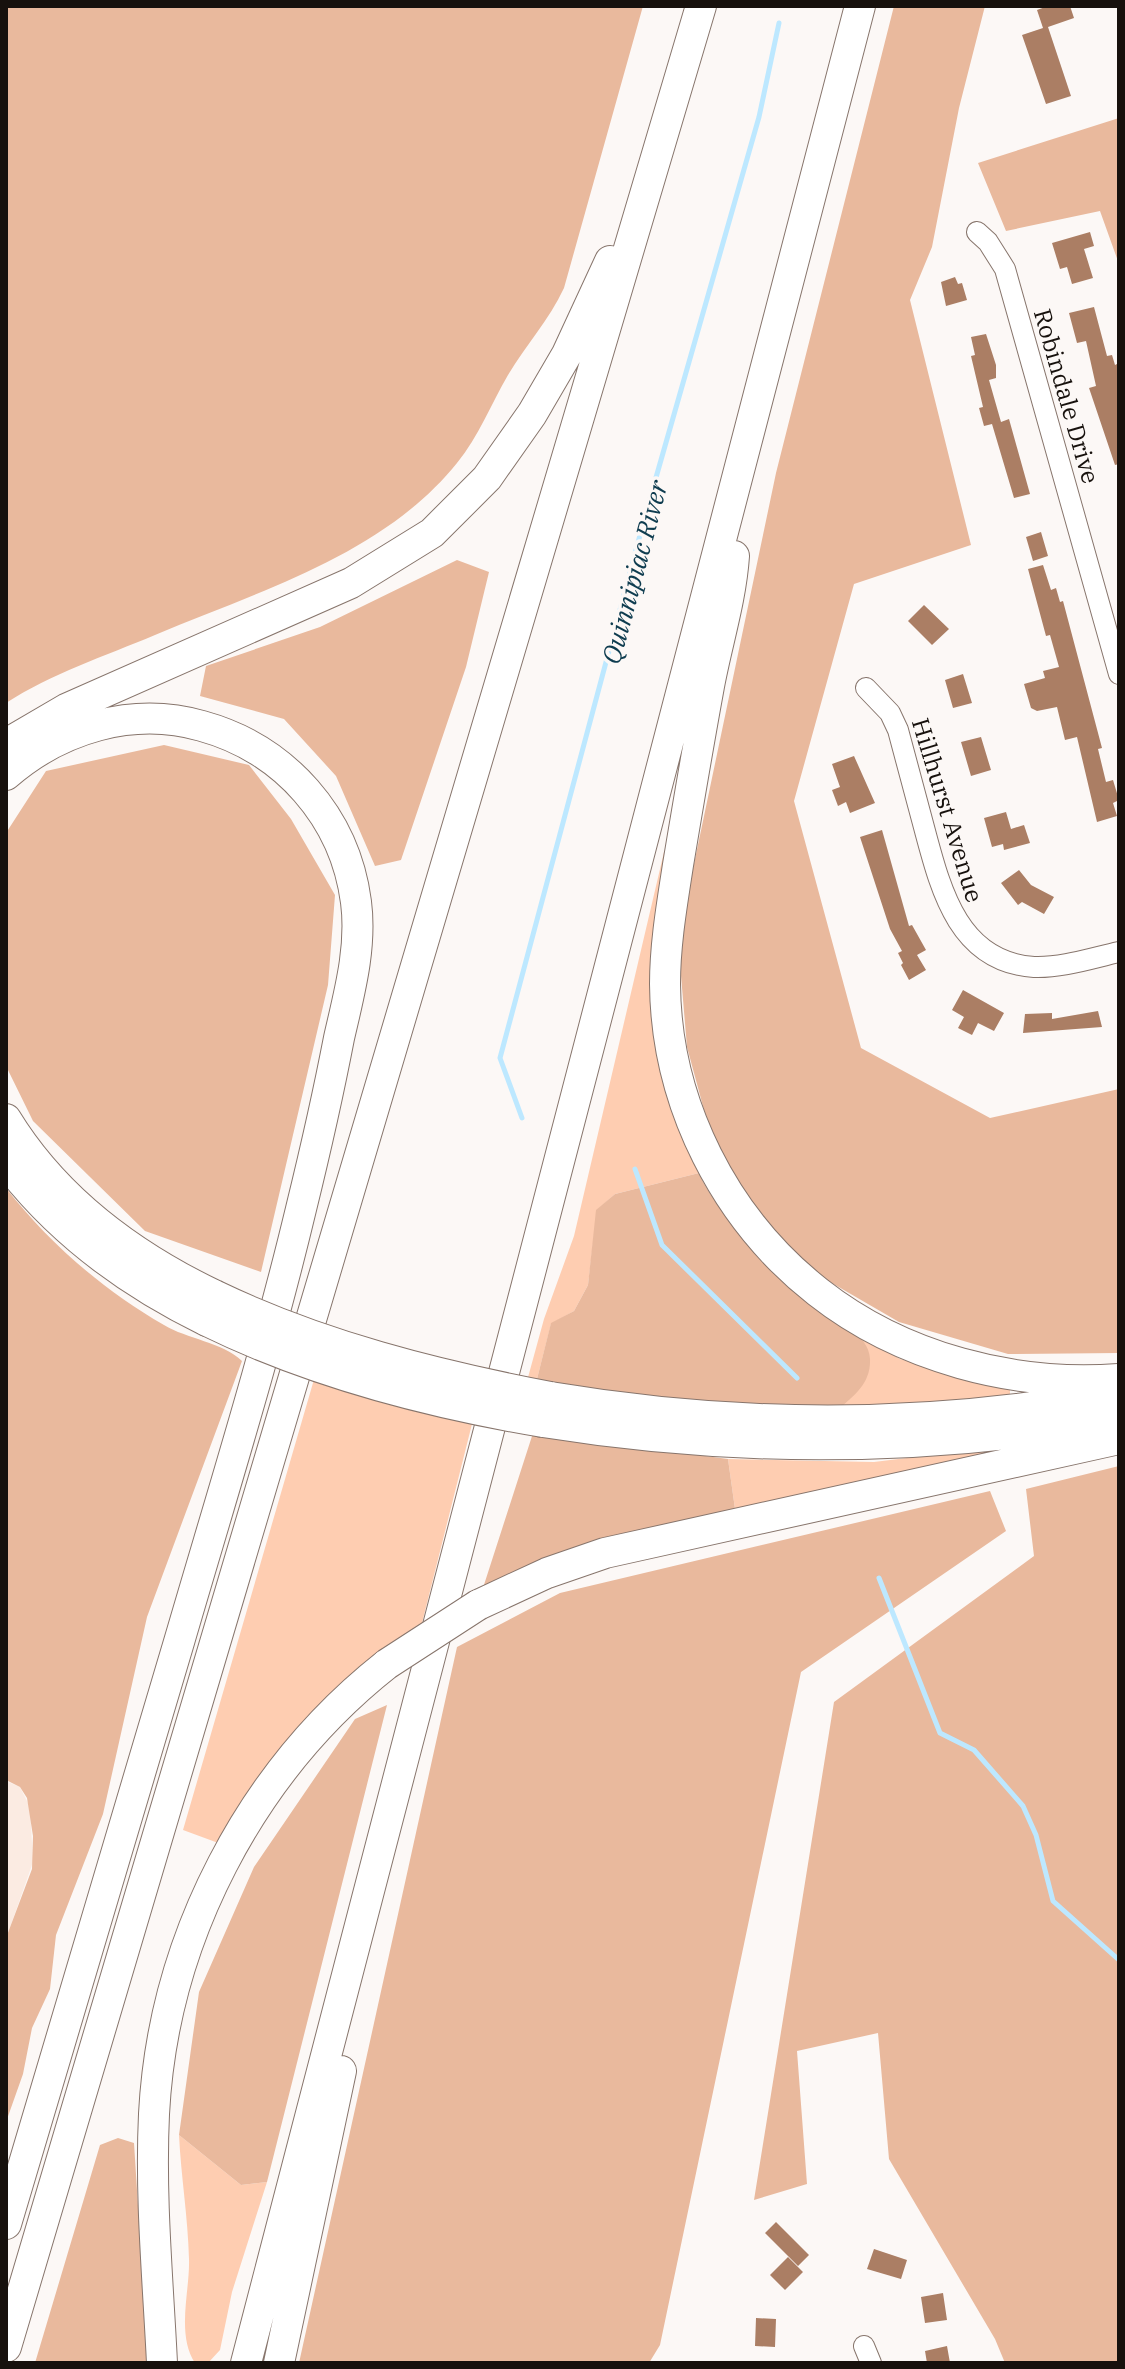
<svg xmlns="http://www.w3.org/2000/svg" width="1125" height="2369" viewBox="0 0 1125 2369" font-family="'IBM Plex Serif',serif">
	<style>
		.built { fill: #fbebe2 }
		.green { fill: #fecdb1 }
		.forest { fill: #e9b99d }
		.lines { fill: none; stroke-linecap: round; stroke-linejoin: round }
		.stream { stroke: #bde8ff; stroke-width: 5 }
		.building { fill: #ab7e64 }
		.minor-casing { stroke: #87756c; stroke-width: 22 }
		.highway-casing { stroke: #87756c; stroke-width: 32 }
		.minor { stroke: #fff; stroke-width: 20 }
		.highway { stroke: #fff; stroke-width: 30 }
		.highway-bridge-casing { stroke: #87756c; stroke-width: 32; stroke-linecap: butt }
		.highway-bridge { stroke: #fff; stroke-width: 30 }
		.labels { text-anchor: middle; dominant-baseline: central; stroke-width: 7; stroke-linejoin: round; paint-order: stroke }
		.street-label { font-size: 24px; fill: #17110d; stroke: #fcf8f6 }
		.water-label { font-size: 26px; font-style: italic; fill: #0e3c4f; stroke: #fcf8f6 }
	</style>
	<rect width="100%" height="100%" fill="#fcf8f6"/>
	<path class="built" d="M6,1781L20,1787L30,1807L33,1862L6,1939Z"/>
	<path class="green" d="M664,852L670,853L653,1013L671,1110L699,1173L615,1194L597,1210L588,1285L574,1311L551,1324L536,1383L527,1381L544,1319L574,1236Z
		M863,1338L900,1359L1010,1388V1396L839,1409Z
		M315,1376L473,1420L421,1627L221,1844L183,1830Z
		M1020,1444L1021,1450L735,1509L728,1459L874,1462Z
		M179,2135L241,2185L267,2182L232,2292L220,2350L208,2363H195C176,2334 190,2291 189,2259C188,2218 181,2176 179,2135Z"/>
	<path class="forest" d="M6,6H643L564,288C549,320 526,345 508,375C491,404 479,436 457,463C383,555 259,591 155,635C105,656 51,674 6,703Z
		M894,6H985L959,108L932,247L910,300L971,545L854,584L794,801L861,1048L990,1118L1119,1089V1353L1008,1354L899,1322L799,1264L727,1169L704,1110L687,1047L678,940L776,473Z
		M1119,118V264L1100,211L1006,231L978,163Z
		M457,560L489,572L466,667L401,860L375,866L336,776L284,719L200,696L206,666L320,627Z
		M164,745L249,765L291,819L335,895L328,985L261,1272L145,1231L33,1121L6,1066V833L46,771Z
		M699,1173C712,1207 783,1287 814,1307C834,1320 869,1333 870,1359C871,1383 855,1395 839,1409L645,1400L536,1383L551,1323L574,1311L588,1285L596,1210L615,1194Z
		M6,1188C49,1243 103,1290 164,1325C187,1339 222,1342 242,1361L147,1617L103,1814L56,1935L50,1989L32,2028L23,2074L6,2122V1938L32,1869L33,1836L27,1798L20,1787L6,1780Z
		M533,1433L728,1459L735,1509L482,1591Z
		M1119,1466V2363H1005L995,2339L889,2159L878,2033L797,2051L807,2184L754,2200L834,1702L1034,1556L1026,1489Z
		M990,1491L1006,1531L801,1672L660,2345L649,2363H299L457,1647L560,1593Z
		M387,1705L267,2182L241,2185L179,2135L199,1992L254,1867L355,1719Z
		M118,2138L134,2143L148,2363H35L100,2145Z"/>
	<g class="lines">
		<path class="stream" d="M522,1118L500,1058L647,509L759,117L779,23
			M635,1169L662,1245L797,1378
			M879,1578L940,1733L974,1750L1023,1806L1036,1835L1053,1901L1119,1960"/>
	</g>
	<path class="building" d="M1048,6H1070L1074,18L1048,27L1071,96L1046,104L1022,35L1043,28L1037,10Z
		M1090,232L1094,246L1084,249L1093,278L1072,284L1067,267L1060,269L1052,243Z
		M955,277L958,284L962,283L967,300L946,306L941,282Z
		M1094,307L1107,356L1112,355L1115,365L1119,363V464L1115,465L1089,388L1096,386L1086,341L1077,343L1069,313Z
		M986,334L996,365V378L989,380L1001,422L1009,419L1030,494L1014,498L992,424L984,426L979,408L983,407L971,356L975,355L971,337Z
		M1041,532L1048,556L1033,561L1026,537Z
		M1043,565L1051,590L1056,588L1060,602L1063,601L1102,748L1098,749L1106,782L1113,780L1119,800L1113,803L1117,816L1097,822L1077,737L1065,740L1057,707L1037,711L1031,708L1024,684L1045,678L1043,671L1059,667L1050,635L1046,636L1028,569Z
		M924,605L949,629L932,645L908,621Z
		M963,674L972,703L953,708L945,680Z
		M981,737L991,770L971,776L961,742Z
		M854,756L875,803L850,813L846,802L838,806L832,790L840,787L832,764Z
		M1006,812L1011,829L1024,825L1030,843L1004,850L1003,844L992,847L984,818Z
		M882,830L909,926L912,925L926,950L917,955L926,970L909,980L901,965L903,963L898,953L902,951L890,929L860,837Z
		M1019,870L1031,885L1054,897L1044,914L1022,902L1018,905L1001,883Z
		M963,990L1004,1013L994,1031L978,1023L972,1035L958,1028L964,1017L952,1010Z
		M1098,1011L1102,1027L1023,1033L1025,1014L1052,1013V1019Z
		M776,2222L809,2255L798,2266L765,2233Z
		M874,2249L907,2260L901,2279L867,2269Z
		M788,2257L803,2272L785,2290L770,2275Z
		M943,2293L947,2320L925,2323L921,2297Z
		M756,2318L776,2319L775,2347L755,2346Z
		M947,2346L950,2363H927L925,2351Z"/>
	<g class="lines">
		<defs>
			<path id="minor" d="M977,232L988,242L1005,269L1119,674
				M866,688L890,713L898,730C907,763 916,797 925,831C941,891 959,962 1034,967C1062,968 1092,958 1119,952
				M864,2346L871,2363"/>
			<path id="highway" d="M734,556C731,600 717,643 709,686C698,746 688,805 678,865C672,904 665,944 665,984C666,1104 725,1219 818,1292C902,1358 1014,1387 1119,1379
				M6,744L66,709L351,583L432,533L487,478L532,414L567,354L610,261
				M6,775C60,728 133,706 202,726C285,749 345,817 356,902C362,948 349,994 339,1038C328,1095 315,1152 301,1209C266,1355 221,1498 179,1642C121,1836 64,2030 6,2224
				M6,1119C55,1199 131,1255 214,1295
				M6,1162C59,1232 129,1283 207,1321
				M550,1397C736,1428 924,1429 1109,1395
				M543,1422C736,1453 927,1452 1119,1418
				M478,1605L547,1573L605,1553L1119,1439
				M6,2347L701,6
				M162,2363C158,2281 150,2197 154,2114C163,1940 250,1772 387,1664
				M246,2363L860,6
				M279,2363L341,2071"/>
		</defs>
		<use href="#minor" class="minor-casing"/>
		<use href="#highway" class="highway-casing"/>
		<use href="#minor" class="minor"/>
		<use href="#highway" class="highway"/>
		<defs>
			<path id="highway-bridge" d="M214,1295C320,1346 436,1375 550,1397
				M207,1321C311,1372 430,1403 543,1422
				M387,1664L478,1605"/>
		</defs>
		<use href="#highway-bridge" class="highway-bridge-casing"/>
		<use href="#highway-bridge" class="highway-bridge"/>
	</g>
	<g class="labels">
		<g class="street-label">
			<text transform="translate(1067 396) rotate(74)">Robindale Drive</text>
			<text transform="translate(948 810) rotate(73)">Hillhurst Avenue</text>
		</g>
		<g class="water-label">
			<text transform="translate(634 572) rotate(-75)">Quinnipiac River</text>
		</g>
	</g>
	<rect width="1125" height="2369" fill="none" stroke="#17110d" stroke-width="16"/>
</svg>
